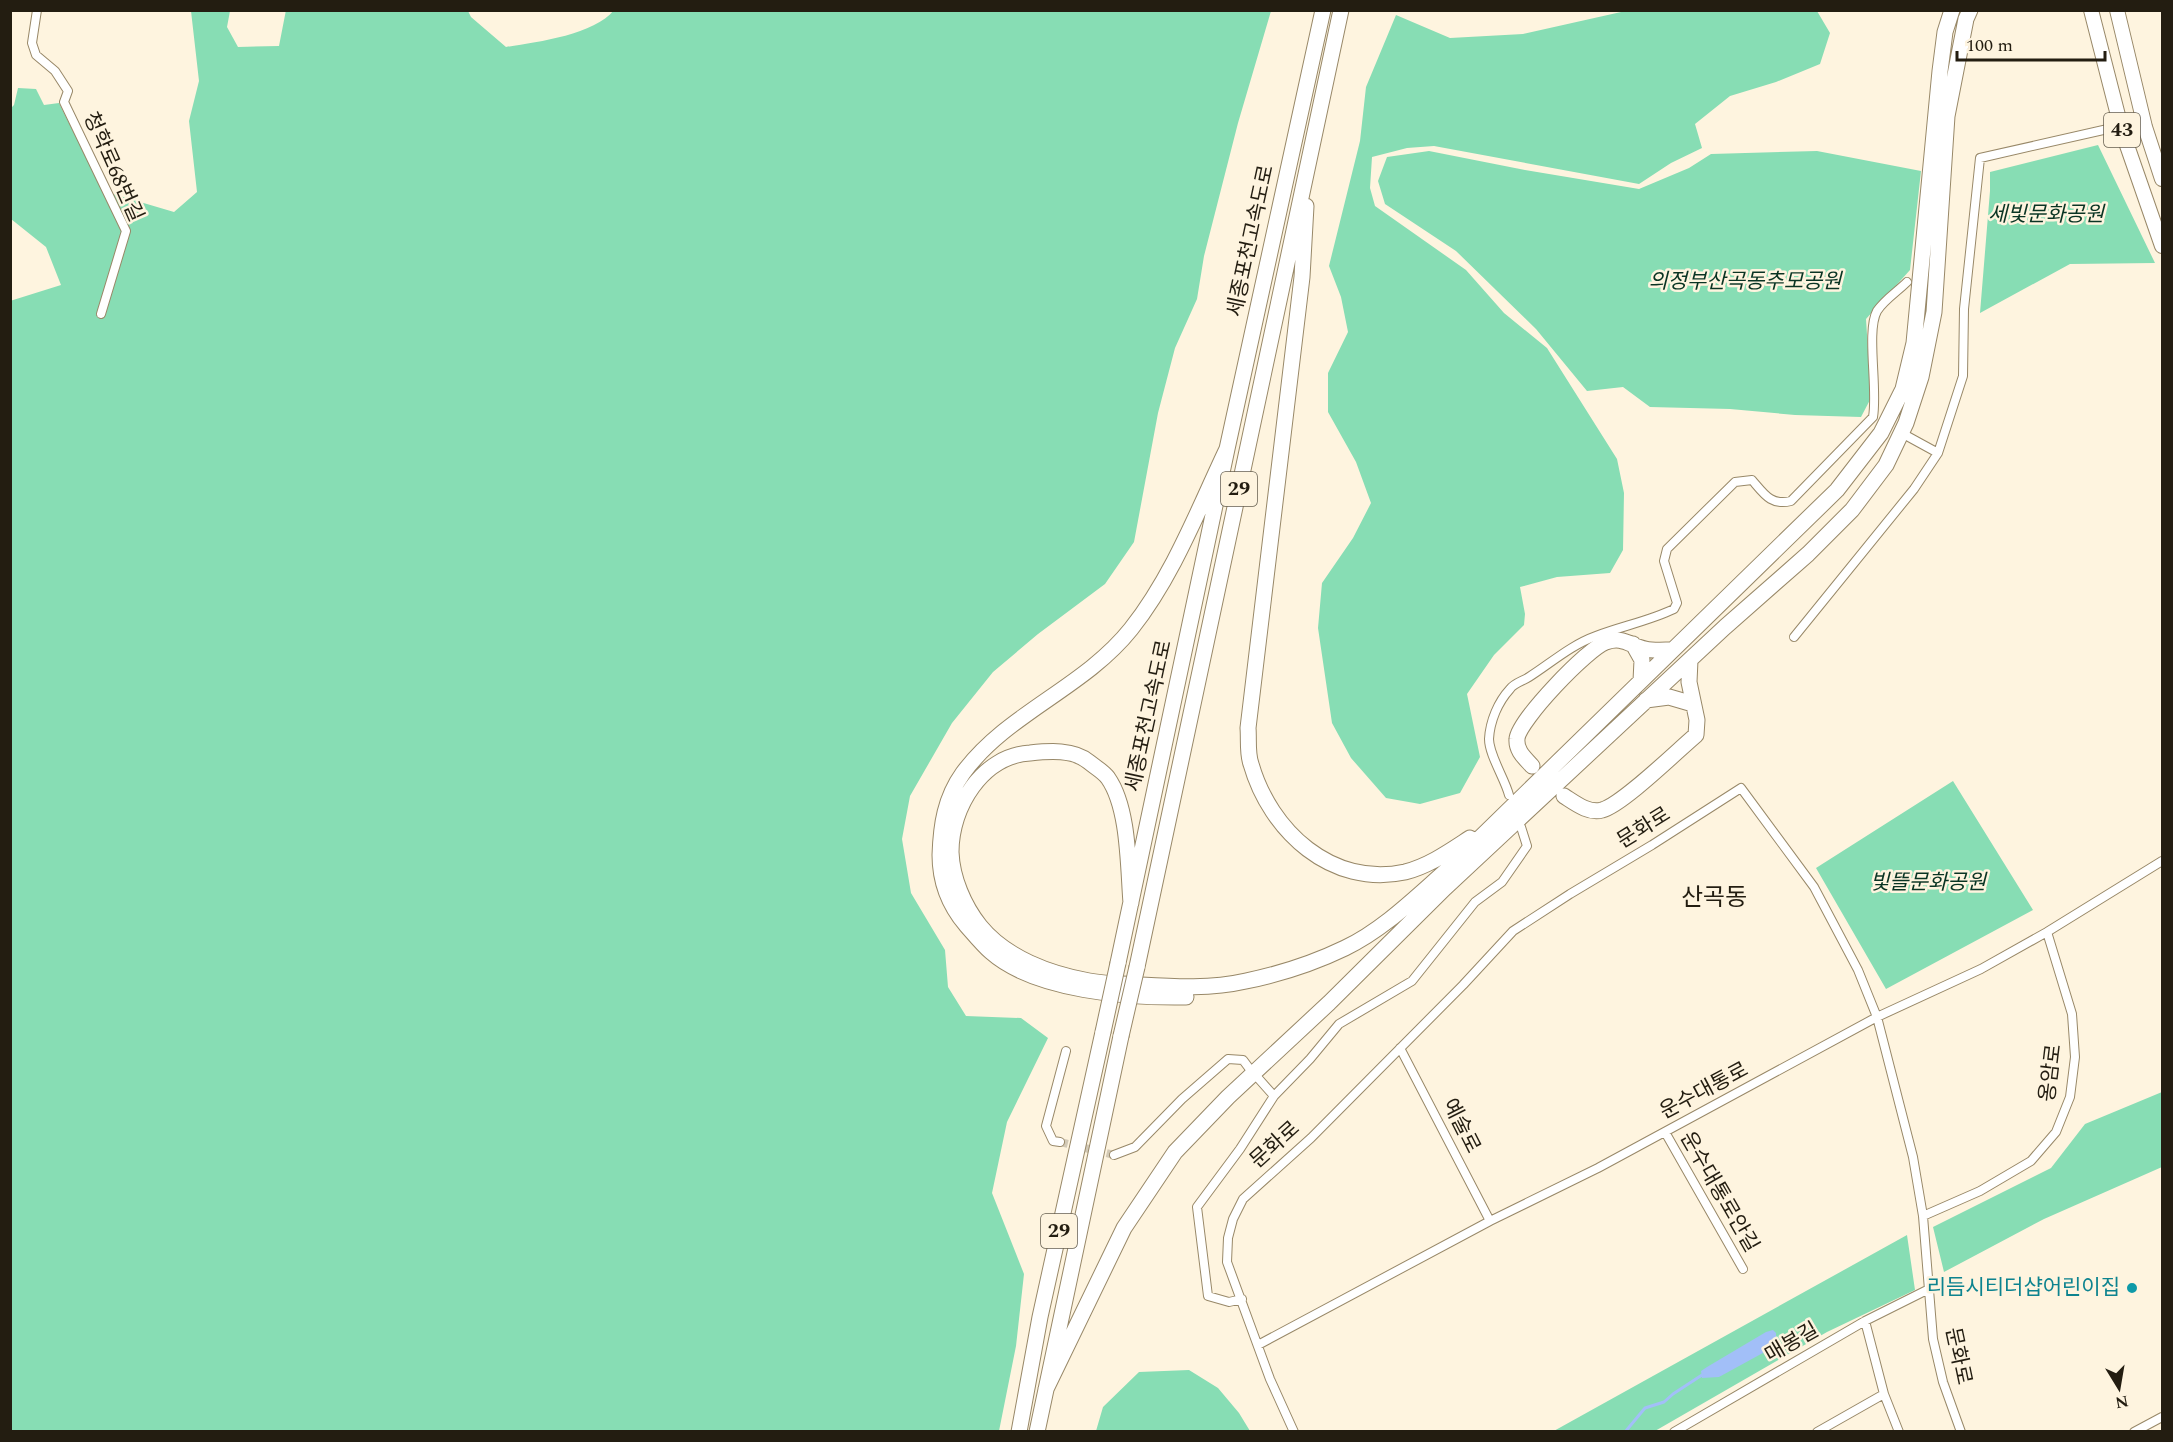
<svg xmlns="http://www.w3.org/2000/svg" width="2173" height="1442" viewBox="0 0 2173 1442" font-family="Spectral,'Noto Sans KR',serif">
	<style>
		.green { fill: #87ddb4 }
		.water { fill: #a2bff8 }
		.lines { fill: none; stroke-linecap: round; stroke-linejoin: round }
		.stream { stroke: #a2bff8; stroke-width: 3 }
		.street-tunnel { stroke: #d2c9b6; stroke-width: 8; stroke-dasharray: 8 4; stroke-linecap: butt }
		.street-casing { stroke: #988868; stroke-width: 10 }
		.primary-casing { stroke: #988868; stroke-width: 16 }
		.highway-casing { stroke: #988868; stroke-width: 17 }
		.street { stroke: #fff; stroke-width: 8 }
		.primary { stroke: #fff; stroke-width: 14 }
		.highway { stroke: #fff; stroke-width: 15 }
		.highway-bridge-casing { stroke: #988868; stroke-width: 17; stroke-linecap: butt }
		.highway-bridge { stroke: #fff; stroke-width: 15 }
		.culture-dot { fill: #0f9aa8; stroke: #fef4df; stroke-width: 2 }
		.labels { text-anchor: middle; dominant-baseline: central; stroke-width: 5; stroke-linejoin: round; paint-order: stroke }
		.shield { fill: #fef4df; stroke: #655e4f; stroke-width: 1.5 }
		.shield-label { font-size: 20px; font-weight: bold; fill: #231d11 }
		.street-label { font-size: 21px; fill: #231d11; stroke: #fef4df }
		.park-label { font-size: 21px; font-style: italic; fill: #093423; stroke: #fef4df }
		.culture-label { font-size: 21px; fill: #0d838f; stroke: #fef4df; text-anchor: end }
		.quarter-label { font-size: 24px; fill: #231d11; stroke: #fef4df }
	</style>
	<rect width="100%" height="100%" fill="#fef4df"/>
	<path class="green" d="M286,10L468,11L471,17L506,47C537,42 594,35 614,10L1271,11L1238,123L1204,256L1197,299L1175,348L1158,413L1134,542L1105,584L1038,634L993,672L952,723L910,796L902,839L911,893L945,950L948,987L966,1016L1021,1018L1048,1038L1007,1122L992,1193L1024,1274L1016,1346L999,1431H11L10,301L61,285L46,247L11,219V108L14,105L18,88L36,89L44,105L59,103L103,191L174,212L197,192L189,121L199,81L191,11H230L227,27L238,47L279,46Z
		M1630,10L1817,11L1830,33L1820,64L1776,82L1730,96L1695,124L1702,148L1671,163L1639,184L1434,146L1407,148L1372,157L1370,188L1375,206L1466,270L1504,313L1547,348L1617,459L1624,493L1623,550L1610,573L1557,577L1520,587L1525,614L1524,625L1494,655L1467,694L1480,757L1460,793L1420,804L1386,798L1351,758L1332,723L1318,628L1322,583L1353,538L1371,503L1356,462L1328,412V373L1348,332L1341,297L1329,266L1360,141L1366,87L1396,15L1450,38L1523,34Z
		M2098,145L2155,263L2070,264L1980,313L1990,191V172Z
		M1429,151L1525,170L1639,189L1689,168L1711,154L1817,151L1921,171L1910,270L1866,319L1871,398L1861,417L1795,415L1730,409L1650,407L1623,387L1587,391L1536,329L1456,251L1385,204L1378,181L1387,157Z
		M1953,781L2033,910L1886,989L1816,868Z
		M2162,1092V1167L2044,1219L1944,1272L1933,1227L2051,1168L2085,1124Z
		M1907,1235L1915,1290L1827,1332L1655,1431L1552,1432Z
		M1189,1370L1218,1388L1239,1413L1250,1431H1096L1103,1407L1139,1372Z"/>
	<path class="water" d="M1773,1330L1776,1333V1344L1772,1348L1719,1377L1702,1378L1701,1371L1707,1367L1766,1332Z"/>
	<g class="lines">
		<path class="stream" d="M1625,1432L1645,1408L1664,1402L1673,1394L1702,1375"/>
		<path class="street-tunnel" d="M1060,1142L1114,1155"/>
		<defs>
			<path id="street" d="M37,10L32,43L36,55L55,71L68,91L64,102L126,231L101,314
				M1907,436L1938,453
				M1794,637L1914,489L1938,453L1963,376L1964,309L1980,158L2121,126
				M1509,795C1505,779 1489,755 1489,739C1490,721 1498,702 1510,689C1514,683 1523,681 1529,677C1551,663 1571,645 1596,636C1622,626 1649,621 1674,609L1677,603L1664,561L1667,549L1735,482L1752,480C1764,494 1771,506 1791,501L1873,417C1878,389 1866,331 1877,311C1884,300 1898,291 1907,282
				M1400,1048L1490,1221
				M1274,1096L1310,1059L1339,1024L1412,981L1475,902L1502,882L1527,846L1521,827
				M1665,1132L1743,1269
				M1060,1142L1053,1141L1046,1126L1066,1051
				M1114,1155L1135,1147L1182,1099L1228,1059L1243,1060L1249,1068
				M1923,1216L1980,1191L2031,1161L2056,1132L2070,1097L2075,1057L2072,1014L2047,932
				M1242,1299L1229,1302L1208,1296L1197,1207L1240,1149L1274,1096L1258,1078
				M1865,1321L1884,1394L1899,1432
				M1258,1345L1490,1221L1598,1168L1877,1017L1981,969L2047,932L2162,861
				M1294,1432L1270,1379L1227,1262L1228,1238L1233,1219L1243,1199L1311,1138L1463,985L1513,931L1570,894L1652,845L1741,788L1814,887L1858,970L1877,1017L1913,1157L1923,1216L1933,1339L1943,1382L1961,1432
				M1674,1432L1865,1321L1929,1289
				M1817,1432L1884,1394
				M2134,1432L2162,1417"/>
			<path id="primary" d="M2091,10L2122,131L2162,246
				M2117,10L2145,127L2162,179"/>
			<path id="highway" d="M1306,206L1302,277L1248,728C1249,739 1247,753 1251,764C1270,831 1332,888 1405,872C1429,866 1450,851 1470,838
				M1633,644L1642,660L1641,681
				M1646,700L1669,697L1693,704
				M1532,766C1525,758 1516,751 1517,739C1518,721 1588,648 1606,642C1622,636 1629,645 1645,649C1653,651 1664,650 1672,650
				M1564,796C1575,803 1589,814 1602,810C1622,805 1677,751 1696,735L1697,720L1689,682L1690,660
				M1131,903C1128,866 1129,808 1108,778C1104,772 1095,767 1089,762C1074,749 1049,751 1030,753C982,756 951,807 951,852C952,878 964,906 980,926C1006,958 1050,974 1089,981C1106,984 1124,984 1141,985C1176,987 1211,989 1246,981C1280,974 1314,963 1345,948C1383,930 1416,897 1447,870L1837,490L1881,433L1903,389L1914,343L1940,71L1945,32L1952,10
				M1118,963L1227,449L1323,10
				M1137,967L1341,10
				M1186,997C1130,998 1035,991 991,952C982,944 974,934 966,925C949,905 940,881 940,855C941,825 945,798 963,773C1007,713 1084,688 1131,629C1173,576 1198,510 1227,449
				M1046,1389L1124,1228L1175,1152L1228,1097L1329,1003L1445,888L1725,627L1808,554L1852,510L1886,465L1906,423L1921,377L1934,312L1947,116L1966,19L1970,10
				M1019,1432L1040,1317L1103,1032
				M1037,1432L1121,1036"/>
		</defs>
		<use href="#street" class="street-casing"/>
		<use href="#primary" class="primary-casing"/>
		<use href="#highway" class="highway-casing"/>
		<use href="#street" class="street"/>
		<use href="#primary" class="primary"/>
		<use href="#highway" class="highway"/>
		<defs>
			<path id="highway-bridge" d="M1103,1032L1118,963
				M1121,1036L1137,967"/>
		</defs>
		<use href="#highway-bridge" class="highway-bridge-casing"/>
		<use href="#highway-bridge" class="highway-bridge"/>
	</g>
	<circle class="culture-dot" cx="2132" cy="1288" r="6"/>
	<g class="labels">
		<g class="shield">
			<rect x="2104" y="113" width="36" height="34" rx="4.5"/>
			<rect x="1221" y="472" width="36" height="34" rx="4.5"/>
			<rect x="1041" y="1214" width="36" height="34" rx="4.5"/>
		</g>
		<g class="shield-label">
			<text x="2122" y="130">43</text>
			<text x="1239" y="489">29</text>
			<text x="1059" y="1231">29</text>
		</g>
		<g class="street-label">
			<text transform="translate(113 167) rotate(66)">청학로68번길</text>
			<text transform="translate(1251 241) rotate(-78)">세종포천고속도로</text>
			<text transform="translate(1149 716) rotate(-78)">세종포천고속도로</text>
			<text transform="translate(1644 828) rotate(-32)">문화로</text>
			<text transform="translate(2051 1073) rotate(-83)">옹암로</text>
			<text transform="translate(1704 1091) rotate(-28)">운수대통로</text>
			<text transform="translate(1461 1126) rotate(63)">예술로</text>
			<text transform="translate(1275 1145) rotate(-42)">문화로</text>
			<text transform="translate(1719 1192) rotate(60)">운수대통로안길</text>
			<text transform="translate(1792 1343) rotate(-30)">매봉길</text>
			<text transform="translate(1958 1356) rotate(78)">문화로</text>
		</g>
		<g class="park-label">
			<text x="2046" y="215">세빛문화공원</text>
			<text x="1745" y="282">의정부산곡동추모공원</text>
			<text x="1928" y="883">빛뜰문화공원</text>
		</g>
		<g class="culture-label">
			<text x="2120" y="1288">리듬시티더샵어린이집</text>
		</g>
		<g class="quarter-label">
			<text x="1714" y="898">산곡동</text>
		</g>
	</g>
	<rect width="2173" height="1442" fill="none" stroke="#231d11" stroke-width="24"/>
	<g transform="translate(2119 1388) rotate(169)" stroke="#fef4df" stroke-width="4.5" paint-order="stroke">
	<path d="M0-4.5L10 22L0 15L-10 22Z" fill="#231d11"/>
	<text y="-9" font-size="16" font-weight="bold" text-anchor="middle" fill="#231d11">N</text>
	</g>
	<path d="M1957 51v9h148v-9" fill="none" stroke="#231d11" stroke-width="3"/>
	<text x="1966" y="51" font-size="18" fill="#231d11" stroke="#fef4df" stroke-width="4.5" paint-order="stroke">100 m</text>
</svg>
